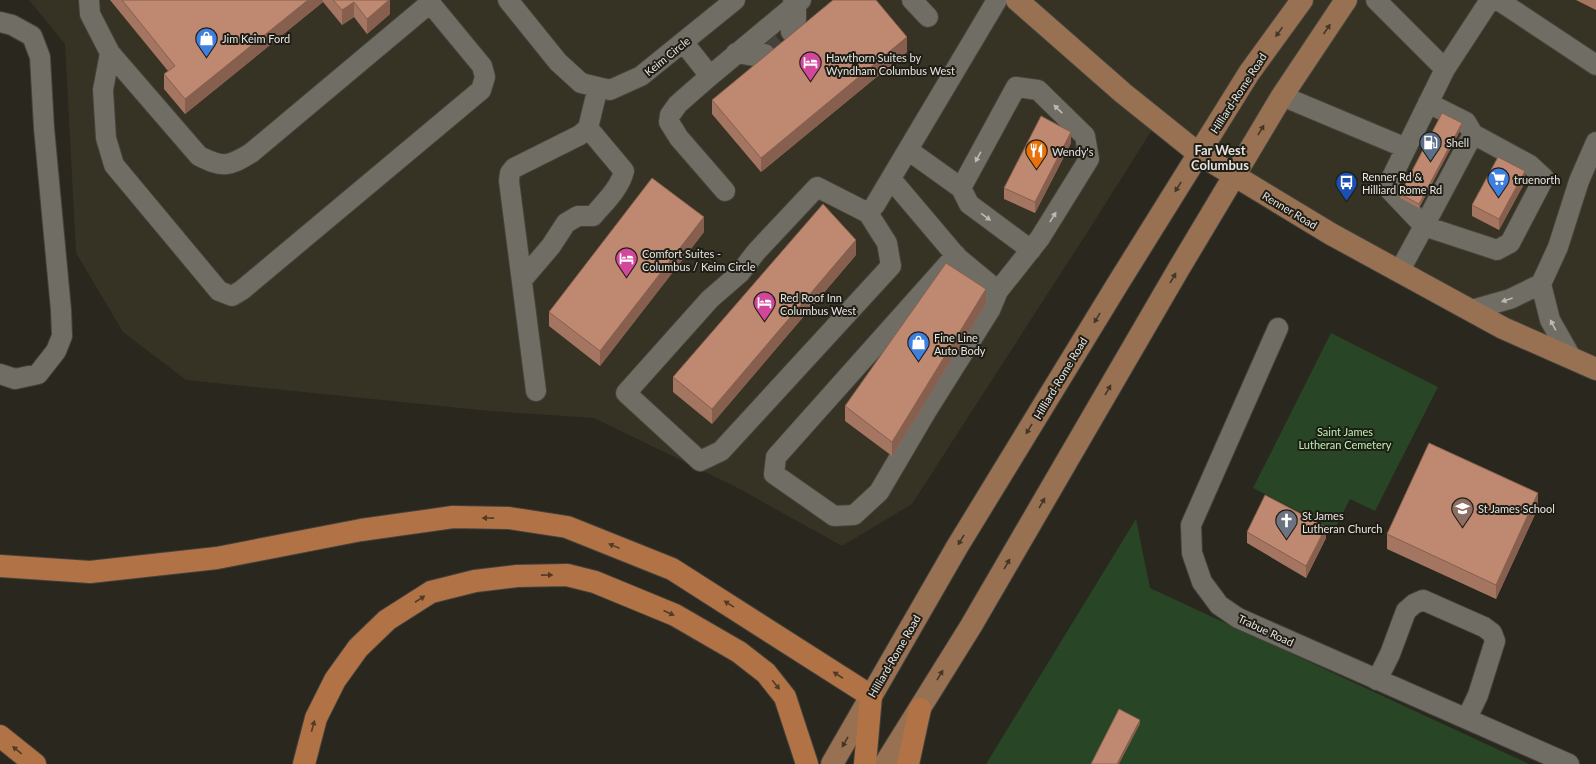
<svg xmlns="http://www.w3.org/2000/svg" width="1596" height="764" viewBox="0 0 1596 764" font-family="Lato,sans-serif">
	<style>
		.built { fill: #363224 }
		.green { fill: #284525 }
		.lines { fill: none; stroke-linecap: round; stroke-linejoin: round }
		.minor-tunnel { stroke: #45433b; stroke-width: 20; stroke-dasharray: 20 10; stroke-linecap: butt }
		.minor-casing { stroke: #44423c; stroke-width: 22 }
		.major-casing { stroke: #44423c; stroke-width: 24 }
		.highway-casing { stroke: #44423c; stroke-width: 24 }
		.minor { stroke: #706d64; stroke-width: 20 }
		.major { stroke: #977152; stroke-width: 22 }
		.highway { stroke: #b17346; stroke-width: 22 }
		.wall { fill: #a47560 }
		.shaded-wall { fill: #865f4e }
		.building { fill: #bf8870; stroke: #865f4e }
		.oneway { fill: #433627 }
		.oneway2 { fill: #bcbab4 }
		.oneway3 { fill: #523b26 }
		.labels { text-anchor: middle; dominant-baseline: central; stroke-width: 4; stroke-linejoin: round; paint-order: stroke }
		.poi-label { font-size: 11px; fill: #e5e4df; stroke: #1f1d15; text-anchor: start }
		.street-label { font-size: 11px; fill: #e5e4df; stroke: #1f1d15 }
		.park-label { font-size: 11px; fill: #b8f3b1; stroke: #1f1d15 }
		.quarter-label { font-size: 13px; font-weight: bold; fill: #e5e4df; stroke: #1f1d15 }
	</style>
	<rect width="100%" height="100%" fill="#29271e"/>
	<path class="built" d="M29,0H1596V369L1503,328L1157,122L1092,225L912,504L842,546L736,487L594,418L490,411L186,380L123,332L76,253L65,44Z"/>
	<path class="green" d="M1331,333L1438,387L1375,511L1350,499L1334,530L1253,488Z
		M1136,519L1150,588L1529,764H986Z"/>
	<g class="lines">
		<path class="minor-tunnel" d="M765,54L791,32"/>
		<defs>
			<path id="minor" d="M89,0L90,14L110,53L103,90L106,138L114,165L219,291L232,296L242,290L481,90L485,77L482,66L430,3L431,0
				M508,0L558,62L581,83L610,90L641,76L735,0
				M912,0L928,17
				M1376,0L1445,69
				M1498,0L1596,65
				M0,22L12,25L32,36L40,57L44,128L61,310L62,336L56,351L38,374L15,379L0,374
				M791,32L796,19V3L793,0
				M684,43L710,76
				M110,53L199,156C223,168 228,167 251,153L430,3
				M736,53L754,56L765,54
				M1282,96L1406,148
				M1428,103L1466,122L1473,134
				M1473,134L1530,165L1544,178L1510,243L1497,250L1424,226Z
				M908,150L961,188L969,204L1031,250
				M891,179L957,257L998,291L1040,238L1089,159L1085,136L1038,90L1016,87L961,188
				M817,187L868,213L887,243L891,266L721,451L700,461L626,393L710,299L740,273L756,252Z
				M725,191L679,138L669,122L670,115L678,104L710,76L801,0
				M868,213L875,205L997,0
				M956,255L776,457L774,474L834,516L854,515L879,492L926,412L990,310L998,291
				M1399,272L1424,226L1387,187L1445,69L1490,0
				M522,280L551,246L566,223L578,216H593C605,202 620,188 624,171L588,128
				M1541,284L1558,247L1579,181L1596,142
				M1541,284L1550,320L1572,359
				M1471,310L1510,299L1541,284
				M1278,328L1191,525L1192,553L1202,582L1219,605L1238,618L1569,764
				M536,391L509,181L510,173L514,168L580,135L588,128L598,87
				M1377,680L1390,654L1406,611L1414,604L1423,600L1484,627L1492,633L1495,641L1478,695L1467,718"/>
			<path id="major" d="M1017,0L1123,93L1199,154L1331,234L1503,328L1596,369
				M832,764L957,547L1117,285L1249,73L1302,0
				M885,764L971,626L1178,270L1282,96L1346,0"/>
			<path id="highway" d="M0,566L90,572L217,558L361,530L453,517L509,518L567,527L672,569L871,696L865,764
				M0,736L35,764
				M304,764L316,718L335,680L358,648L387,620L431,592L475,581L517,576L567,575L595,582L675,615L739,652L766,673L785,697L807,764
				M908,764L920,709"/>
		</defs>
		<use href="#minor" class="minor-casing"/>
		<use href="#major" class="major-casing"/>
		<use href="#highway" class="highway-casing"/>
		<use href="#minor" class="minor"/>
		<use href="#major" class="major"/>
		<use href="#highway" class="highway"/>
	</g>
	<path class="wall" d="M110,0H390V14L367,34L354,17L342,25L323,2L185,114L164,89V74L168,71Z
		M1576,0H1596V10Z
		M907,52L761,172L712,114V100Z
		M1462,127L1419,208L1400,198V194Z
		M1071,143L1035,213L1004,199V188Z
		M1525,182L1499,230L1472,216V205Z
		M704,232L600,366L549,326V312Z
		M856,255L712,424L673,392V377Z
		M986,304L892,456L845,421V406Z
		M1538,508L1496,599L1387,549V534Z
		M1247,532L1326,538L1306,578L1247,543Z"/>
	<path class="shaded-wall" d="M308,0H323V2L185,114V99Z
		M389,0H390V14L367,34V19Z
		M354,2V17L342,25V10Z
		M907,37V52L761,172V158Z
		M1462,123V127L1419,208V204Z
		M1071,132V143L1035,213V202Z
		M1525,171V182L1499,230V219Z
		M704,217V232L600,366V351Z
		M856,240V255L712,424V409Z
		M986,289V304L892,456V442Z
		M1538,493V508L1496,599V585Z
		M1326,527V538L1306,578V566Z
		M1140,720V724L1119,764H1117Z"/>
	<path class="building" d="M122,0H308L185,99L164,74L175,66Z
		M333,0H389L367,19L354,2L342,10Z
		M833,0H876L907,37L761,158L712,100Z
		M1442,113L1462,123L1419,204L1400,194Z
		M1041,116L1071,132L1035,202L1004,188Z
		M1498,157L1525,171L1499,219L1472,205Z
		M652,178L704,217L600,351L549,312Z
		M823,204L856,240L712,409L673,377Z
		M946,263L986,289L892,442L845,406Z
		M1429,443L1538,493L1496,585L1387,534Z
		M1265,495L1326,527L1306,566L1247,532Z
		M1119,709L1140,720L1117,764H1091Z"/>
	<defs><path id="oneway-solid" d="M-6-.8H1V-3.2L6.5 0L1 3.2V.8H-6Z"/></defs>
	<g class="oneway">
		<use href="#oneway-solid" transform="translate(1327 29) rotate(-56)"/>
		<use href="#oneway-solid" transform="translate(1279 32) rotate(126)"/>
		<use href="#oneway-solid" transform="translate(1261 130) rotate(-59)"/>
		<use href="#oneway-solid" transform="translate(1178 187) rotate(122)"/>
		<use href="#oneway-solid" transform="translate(1173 278) rotate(-60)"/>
		<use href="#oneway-solid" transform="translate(1097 318) rotate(121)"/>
		<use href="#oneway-solid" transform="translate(1108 390) rotate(-60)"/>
		<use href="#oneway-solid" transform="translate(1029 429) rotate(121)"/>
		<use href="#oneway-solid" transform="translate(1042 503) rotate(-60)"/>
		<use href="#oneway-solid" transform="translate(961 540) rotate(121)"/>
		<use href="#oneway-solid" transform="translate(1007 564) rotate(-60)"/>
		<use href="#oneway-solid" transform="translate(940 675) rotate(-59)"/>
		<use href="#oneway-solid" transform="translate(845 742) rotate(120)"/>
	</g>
	<g class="oneway2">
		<use href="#oneway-solid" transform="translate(1058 109) rotate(-136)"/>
		<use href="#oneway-solid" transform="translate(978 157) rotate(119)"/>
		<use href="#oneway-solid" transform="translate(986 217) rotate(36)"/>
		<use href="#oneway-solid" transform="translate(1053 217) rotate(-58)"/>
		<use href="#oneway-solid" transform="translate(1507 300) rotate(161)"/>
		<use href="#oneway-solid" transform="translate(1553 325) rotate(-118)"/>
	</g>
	<g class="oneway3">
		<use href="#oneway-solid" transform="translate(488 518) rotate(-179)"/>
		<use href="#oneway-solid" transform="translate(614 546) rotate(-158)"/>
		<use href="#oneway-solid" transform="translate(547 575) rotate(-1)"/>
		<use href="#oneway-solid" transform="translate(420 599) rotate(-33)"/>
		<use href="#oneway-solid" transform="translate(729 604) rotate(-148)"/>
		<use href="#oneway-solid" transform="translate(669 613) rotate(25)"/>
		<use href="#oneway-solid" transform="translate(838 675) rotate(-147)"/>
		<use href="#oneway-solid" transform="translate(776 685) rotate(52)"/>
		<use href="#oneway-solid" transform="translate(313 726) rotate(-75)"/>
		<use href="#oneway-solid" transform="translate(17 750) rotate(-141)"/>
	</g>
	<defs>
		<symbol id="shop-pin" viewBox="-11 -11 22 30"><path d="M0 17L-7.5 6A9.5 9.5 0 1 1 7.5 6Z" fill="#3f7fe0" stroke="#1f1d15"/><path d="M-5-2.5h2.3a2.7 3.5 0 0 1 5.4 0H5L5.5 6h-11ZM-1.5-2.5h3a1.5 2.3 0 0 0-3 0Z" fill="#fff"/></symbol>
		<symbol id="hotel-pin" viewBox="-11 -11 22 30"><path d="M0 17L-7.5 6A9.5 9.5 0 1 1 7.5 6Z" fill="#d1479c" stroke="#1f1d15"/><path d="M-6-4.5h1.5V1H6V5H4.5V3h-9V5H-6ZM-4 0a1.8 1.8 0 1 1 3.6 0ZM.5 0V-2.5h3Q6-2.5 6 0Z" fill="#fff"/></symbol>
		<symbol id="fuel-pin" viewBox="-11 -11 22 30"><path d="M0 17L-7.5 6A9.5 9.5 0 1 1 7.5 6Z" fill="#5c6f8a" stroke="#1f1d15"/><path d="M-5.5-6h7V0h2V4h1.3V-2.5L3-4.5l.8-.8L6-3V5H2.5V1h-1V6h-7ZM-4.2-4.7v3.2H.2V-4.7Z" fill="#fff"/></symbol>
		<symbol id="restaurant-pin" viewBox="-11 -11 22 30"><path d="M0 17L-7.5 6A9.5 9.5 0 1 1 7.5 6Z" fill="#e8710a" stroke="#1f1d15"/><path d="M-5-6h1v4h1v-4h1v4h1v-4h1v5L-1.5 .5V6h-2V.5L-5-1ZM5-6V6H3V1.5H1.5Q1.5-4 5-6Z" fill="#fff"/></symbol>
		<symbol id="supermarket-pin" viewBox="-11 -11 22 30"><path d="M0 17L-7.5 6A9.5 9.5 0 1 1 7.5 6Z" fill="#3f7fe0" stroke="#1f1d15"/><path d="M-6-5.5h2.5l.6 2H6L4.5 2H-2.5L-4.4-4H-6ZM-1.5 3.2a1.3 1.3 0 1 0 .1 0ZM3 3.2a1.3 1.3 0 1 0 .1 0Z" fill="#fff"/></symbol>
		<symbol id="bus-pin" viewBox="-11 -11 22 30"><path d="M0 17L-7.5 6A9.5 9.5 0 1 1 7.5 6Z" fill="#1a4fb4" stroke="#1f1d15"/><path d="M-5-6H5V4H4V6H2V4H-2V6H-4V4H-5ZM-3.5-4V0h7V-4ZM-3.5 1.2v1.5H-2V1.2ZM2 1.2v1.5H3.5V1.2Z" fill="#fff"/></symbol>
		<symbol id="school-pin" viewBox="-11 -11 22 30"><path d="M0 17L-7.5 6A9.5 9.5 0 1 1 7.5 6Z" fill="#8d6e63" stroke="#1f1d15"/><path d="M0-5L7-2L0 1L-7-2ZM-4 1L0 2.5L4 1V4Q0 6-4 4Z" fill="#fff"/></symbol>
		<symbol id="church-pin" viewBox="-11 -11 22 30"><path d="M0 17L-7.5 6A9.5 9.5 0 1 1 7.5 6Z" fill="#6b7280" stroke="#1f1d15"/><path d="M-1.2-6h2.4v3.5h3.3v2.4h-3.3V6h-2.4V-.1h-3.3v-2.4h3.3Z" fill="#fff"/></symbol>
	</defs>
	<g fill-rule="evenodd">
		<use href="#shop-pin" x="194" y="26" width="25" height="34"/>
		<use href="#hotel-pin" x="798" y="50" width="25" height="34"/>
		<use href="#fuel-pin" x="1418" y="130" width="25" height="34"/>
		<use href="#restaurant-pin" x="1024" y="138" width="25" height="34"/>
		<use href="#supermarket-pin" x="1486" y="166" width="25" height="34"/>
		<use href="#bus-pin" x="1334" y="170" width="25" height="34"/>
		<use href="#hotel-pin" x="614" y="246" width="25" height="34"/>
		<use href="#hotel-pin" x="752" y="290" width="25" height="34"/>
		<use href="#shop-pin" x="906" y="330" width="25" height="34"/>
		<use href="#school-pin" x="1450" y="496" width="25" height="34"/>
		<use href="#church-pin" x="1274" y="508" width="25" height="34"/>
	</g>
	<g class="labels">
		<g class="poi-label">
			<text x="222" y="38">Jim Keim Ford</text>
			<text x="826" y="57">Hawthorn Suites by<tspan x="826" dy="13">Wyndham Columbus West</tspan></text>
			<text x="1446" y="142">Shell</text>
			<text x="1052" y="151">Wendy's</text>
			<text x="1362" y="176">Renner Rd &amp;<tspan x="1362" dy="13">Hilliard Rome Rd</tspan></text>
			<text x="1514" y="179">truenorth</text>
			<text x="642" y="253">Comfort Suites -<tspan x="642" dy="13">Columbus / Keim Circle</tspan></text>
			<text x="780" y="297">Red Roof Inn<tspan x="780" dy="13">Columbus West</tspan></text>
			<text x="934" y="337">Fine Line<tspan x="934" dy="13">Auto Body</tspan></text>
			<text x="1478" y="508">St James School</text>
			<text x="1302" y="515">St James<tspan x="1302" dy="13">Lutheran Church</tspan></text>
		</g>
		<g class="street-label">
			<text transform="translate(667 56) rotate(-39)">Keim Circle</text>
			<text transform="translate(1238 93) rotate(-57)">Hilliard-Rome Road</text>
			<text transform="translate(1290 210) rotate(31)">Renner Road</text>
			<text transform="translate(1060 378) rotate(-59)">Hilliard-Rome Road</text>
			<text transform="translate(1266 630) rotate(25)">Trabue Road</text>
			<text transform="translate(894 656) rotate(-60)">Hilliard-Rome Road</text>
		</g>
		<g class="park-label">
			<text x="1345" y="431">Saint James<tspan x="1345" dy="13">Lutheran Cemetery</tspan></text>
		</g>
		<g class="quarter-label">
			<text x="1220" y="150">Far West<tspan x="1220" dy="15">Columbus</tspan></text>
		</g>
	</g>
</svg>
